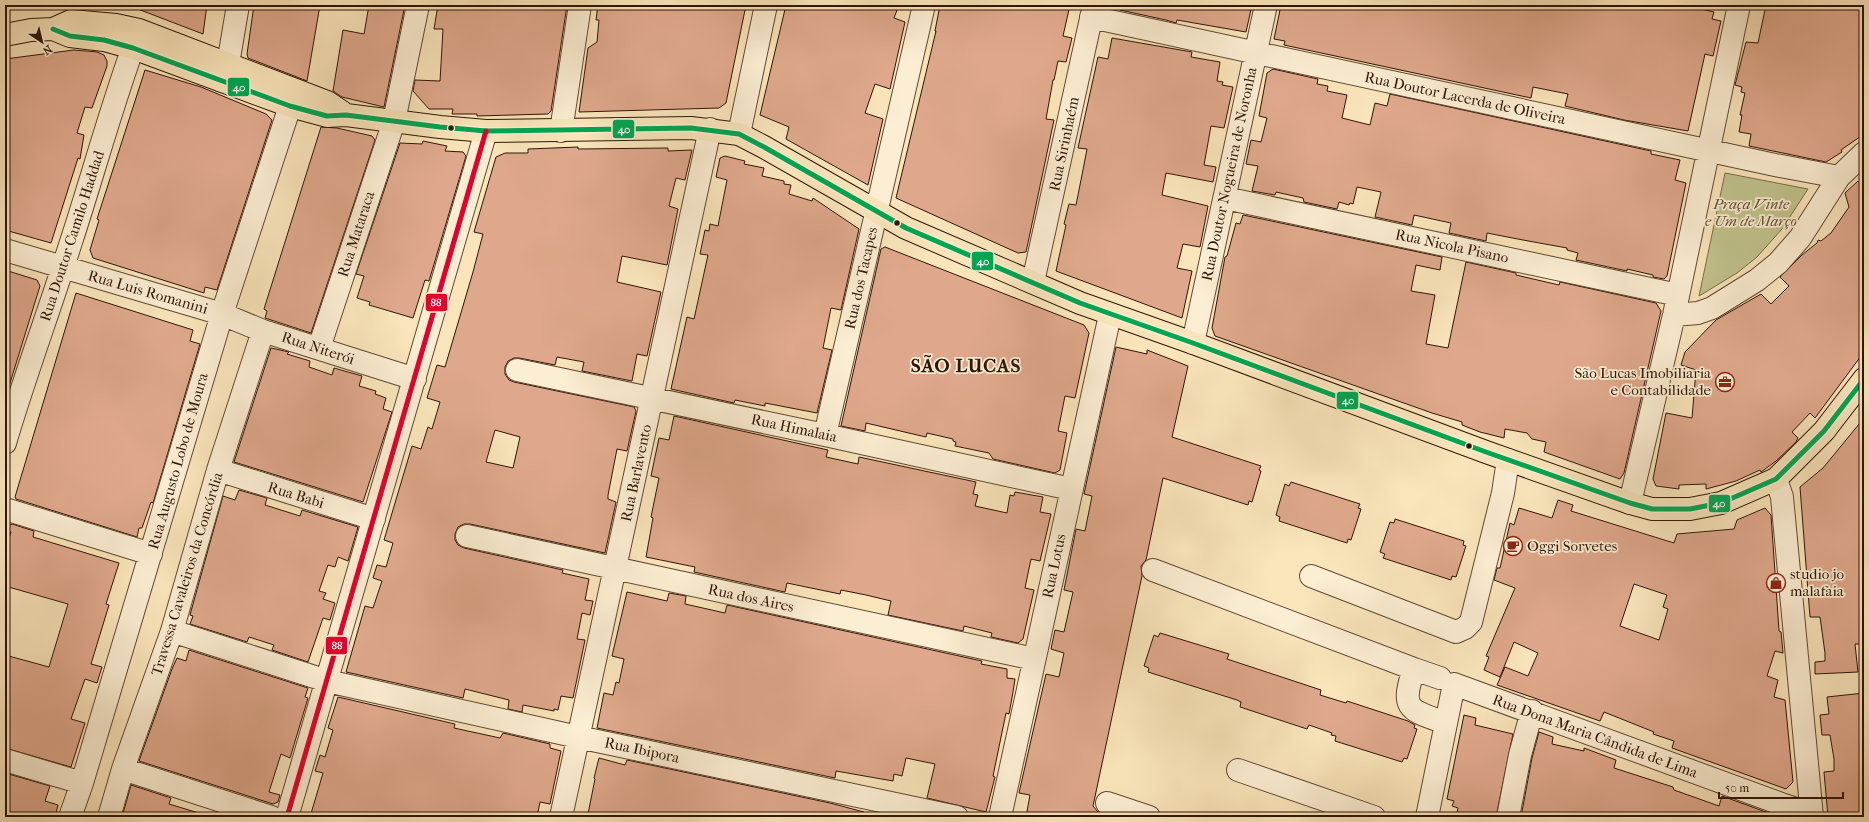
<svg xmlns="http://www.w3.org/2000/svg" width="1869" height="822" viewBox="0 0 1869 822" font-family="'IM FELL French Canon',serif">
	<style>
		.green { fill: #c1c38e; stroke: #786c4a }
		.building { fill: #dfa88c; stroke: #2f1405; fill-rule: evenodd }
		.lines { fill: none; stroke-linecap: round; stroke-linejoin: round }
		.minor-casing { stroke: #624832; stroke-width: 24 }
		.major-casing { stroke: #2f1405; stroke-width: 24 }
		.minor { stroke: #fceed3; stroke-width: 22 }
		.major { stroke: #fae5bb; stroke-width: 22 }
		.bus-1-casing { stroke: #fceed3; stroke-width: 8 }
		.bus-2-casing { stroke: #fceed3; stroke-width: 8 }
		.bus-1 { stroke: #00a651; stroke-width: 5 }
		.bus-2 { stroke: #e4002b; stroke-width: 5 }
		.bus-dot { fill: #2f1405; stroke: #fceed3; stroke-width: 1.5 }
		.labels { text-anchor: middle; dominant-baseline: central; stroke-width: 3.5; stroke-linejoin: round; paint-order: stroke }
		.street-label { font-size: 15px; fill: #2f1405; stroke: #fceed3 }
		.park-label { font-size: 15px; font-style: italic; fill: #625135; stroke: #fceed3 }
		.poi-label { font-size: 15px; fill: #2f1405; stroke: #fceed3; text-anchor: start }
		.district-label { font-size: 19px; font-weight: bold; letter-spacing: 1px; fill: #2f1405; stroke: #fceed3 }
		.line-badge { stroke: #fceed3; stroke-width: 1.5 }
		.badge-label { font-size: 11px; text-anchor: middle; font-weight: bold; fill: #fff }
	</style>
	<rect width="100%" height="100%" fill="#fae5bb"/>
	<filter id="stains"><feTurbulence type="fractalNoise" baseFrequency=".005" numOctaves="4"/><feColorMatrix values="0 0 0 0 .2 0 0 0 0 .09 0 0 0 0 .02 0 0 0 .5 -.17"/></filter>
	<radialGradient id="worn" r=".72"><stop offset=".6" stop-color="#630" stop-opacity="0"/><stop offset="1" stop-color="#630" stop-opacity=".3"/></radialGradient>
	<path class="green" d="M1725,173L1808,189L1782,229L1757,257L1737,273L1699,296Z"/>
	<path class="building" d="M130,5H207L203,34L130,6Z
		M254,5H320L307,81L248,58L247,54Z
		M369,5H405L384,107L342,97L333,91L343,30L364,34Z
		M438,5H567L551,111L548,114L477,116V114H452L453,109H429L413,91L415,80L440,81L443,29H434Z
		M598,5H746L726,103L719,108L579,112L588,48L597,42L599,20H596Z
		M786,5H899L894,18L905,22L890,89L875,84L865,113L883,119L868,185L786,139L789,127L760,115Z
		M940,5H1070L1063,36L1072,38L1066,62L1058,61L1054,80H1053L1046,119L1054,120L1026,252L1018,253L896,198L936,31H935Z
		M1121,5H1252L1246,32L1177,20L1176,23L1166,20L1120,10Z
		M1281,5H1684L1714,12L1712,19L1721,21L1713,56L1705,54L1688,131L1624,120L1565,106L1568,94L1533,87L1531,98L1284,45L1285,41L1274,39Z
		M1766,5H1841L1842,9L1853,5H1864V134L1841,150L1842,152L1826,162L1749,146L1751,134L1739,132L1742,115H1740L1745,93L1741,92L1742,87L1735,85L1746,42L1758,43Z
		M1112,38L1192,52L1191,57L1220,62L1217,81L1223,82L1222,85L1233,87L1224,128L1211,126L1204,165L1216,167L1213,182L1166,173L1162,195L1208,206L1200,247L1183,244L1177,268L1192,271L1182,318L1056,271L1066,225L1064,224L1069,204L1076,205L1081,180L1087,149L1078,148L1098,57L1108,59Z
		M74,50L97,52L104,55L107,61V66L92,108L85,107L77,133L84,135L80,159L78,158L51,243L5,230V59Z
		M1273,69L1318,79L1317,84L1328,86L1327,91L1347,95L1342,118L1370,125L1375,103L1387,106L1390,94L1651,151V154L1680,160L1675,180L1686,183L1667,276L1664,279L1653,277V275L1627,269V271L1576,260L1578,253L1567,250V248L1523,240L1487,233L1486,241L1449,233L1451,223L1414,215L1412,225L1375,217L1381,192L1357,187L1353,204L1350,203L1349,205L1339,202L1337,209L1304,202L1303,198L1276,192L1275,195L1252,191L1258,166L1246,164L1251,140L1261,142L1267,118L1259,116L1267,73Z
		M145,70L201,87L266,114L272,120L217,290L205,287L204,293L93,258L90,250L99,220L97,219Z
		M321,127L337,128L372,136L375,140L311,333L265,318L267,311L264,309Z
		M423,141L447,146L445,151L463,152L466,156L429,281L425,280L413,318L369,305L370,302L357,298L364,276L356,274L400,143L422,144Z
		M578,147V149L668,148V151L692,150L685,180L676,178L669,206L678,209L667,265L622,256L617,282L661,292L647,356L637,354L632,381L582,371L584,362L557,357L555,365L519,358H514L508,361L505,367V374L509,380L514,382L634,407L636,411L627,451L617,449L608,495V499L616,502L605,553L470,524H464L458,527L455,534V540L458,545L464,548L563,570L562,573L589,579L585,600L593,601L590,615L582,613L577,639L585,640L573,698L561,696L558,710L554,709V711L523,705L522,712L508,709L509,700L465,689L463,698L346,672L365,606L373,608L382,581L373,578L377,565L386,567L393,543L384,540L412,446L421,449L428,427L432,429L440,402L427,398L437,365L445,367L473,272L483,234L474,232L496,157L505,153H528V149ZM495,430L520,437L513,468L486,462Z
		M725,156L745,161L744,164L764,168L762,176L784,181V184L791,185L789,194L812,201L813,198L859,229L841,310L831,308L823,348L832,350L817,413L765,403V406L735,400L734,403L671,389L687,317L694,319L708,255L700,254L705,230L709,231L710,224L718,226L727,180L716,177L720,158Z
		M1858,181L1864,188V352L1815,418L1810,413L1792,432L1798,438L1796,442L1776,461L1761,472L1760,470L1736,481L1706,489V484L1679,485V489L1656,486L1653,479L1666,413L1692,418L1696,370L1681,365L1685,352L1716,320L1761,294L1771,304L1789,286L1780,277L1802,255L1817,243L1818,240L1821,241L1831,233L1849,207L1845,193Z
		M1243,215L1442,257L1440,270L1416,265L1411,291L1435,295L1426,344L1448,348L1466,262L1516,273V275L1559,285L1560,282L1656,303L1661,311L1624,473L1620,479L1544,452L1546,442L1532,439L1527,433L1505,429L1504,438L1480,432L1462,425V422L1432,413L1215,336L1212,328L1225,257L1227,256L1236,223L1240,224Z
		M885,247L1084,325L1089,333L1075,398L1065,396L1058,431L1067,433L1060,470L1055,473L993,459L989,453L955,446L956,442L953,441V439L927,433L926,437L866,423L865,431L841,426L881,249Z
		M5,270L37,280L40,286L6,396H5Z
		M76,293L193,330L190,341L200,344L153,503L151,502L142,528H139L137,537L16,499L15,497Z
		M1116,347L1147,354V350L1188,366L1172,437L1261,466L1259,470L1261,471L1252,502L1249,501L1248,505L1163,478L1146,560L1141,566L1142,576L1093,806L1098,812L1109,817H1026L1030,795L1019,793L1046,674L1059,677L1064,653L1051,649L1055,630L1064,632L1073,592L1064,590L1076,529L1085,531L1092,496L1084,494Z
		M271,348L289,352L287,354L310,361L309,367L332,375L334,368L362,376L359,386L376,391L375,394L386,398L383,409L392,412L363,502L234,462Z
		M674,416L828,450L826,457L858,464L859,457L976,482L973,494L978,495L975,506L1007,513L1010,495L1014,496L1015,492L1043,497L1040,512L1051,514L1040,561L1031,559L1025,588L1034,590L1023,639L1018,643L991,637L992,633L964,626L963,631L888,615L891,601L866,595L841,590L840,594L787,583L785,592L694,572L695,567L646,557L653,518L651,517L659,478L651,476L659,438L669,440Z
		M1864,418V644H1855L1858,672L1815,674V662L1825,661V653L1820,617H1810L1800,487L1823,468Z
		M1291,482L1360,504L1358,508L1361,509L1351,540L1348,539L1347,543L1279,521L1280,517L1276,515L1285,484L1289,486Z
		M239,490L267,498L265,505L300,516L302,510L358,527L348,561L338,557L335,567L328,565L319,591L326,593L323,599L335,603L330,620L323,618L308,662L272,650L274,645L249,637L247,642L190,624L193,616L190,615L223,496L235,500Z
		M1558,500L1573,505L1571,511L1674,543L1677,534L1734,529L1737,520L1765,508L1771,515L1779,631L1781,632L1783,653L1775,651L1767,676L1778,680L1774,697L1785,700L1793,782L1786,789L1672,748L1674,741L1653,734L1654,732L1604,712L1600,721L1497,685L1505,667L1528,676L1538,653L1514,642L1500,677L1484,670L1489,657L1486,656L1515,588L1494,580L1497,568H1500L1510,523L1514,525L1519,508L1552,518ZM1634,584L1667,595L1663,607L1668,609L1659,640L1620,626Z
		M1395,519L1464,541L1463,545L1466,546L1456,577L1452,576L1451,580L1383,558L1385,554L1380,552L1390,522L1394,523Z
		M12,524L34,531L33,537L119,563L106,604L109,605L91,664L102,667L97,683L85,679L71,719L85,723L71,767L5,748V655L49,667L68,604L5,586V550L11,532L5,530V528Z
		M627,592L667,601L669,593L686,596L685,604L725,613L727,605L982,661L981,664L1007,669V678L1015,679L1013,692L1009,714L1006,713L993,776L995,777L986,812L927,798L935,764L906,758L902,776L894,774L893,781L836,771L835,778L597,728L604,693L613,695L616,682L619,683L624,659L612,656Z
		M1160,633L1229,654L1227,659L1321,690L1320,695L1346,703L1347,701L1408,721L1415,725L1414,728L1417,729L1407,759L1404,758L1402,762L1335,741L1336,736L1331,735L1332,733L1309,725L1307,729L1240,707L1241,702L1237,700L1148,672L1149,668L1144,666L1154,635L1158,637Z
		M189,650L308,688L305,697L308,698L290,758L281,754L269,792L280,795L278,802L273,804L139,761L172,669L177,658L186,661Z
		M1864,693V817H1828L1824,772L1834,771V759L1830,735H1822L1820,715L1829,714L1827,697Z
		M338,697L455,724L454,728L500,738L503,733L550,744V748L561,751L550,804L540,802L537,817H310L323,773L315,771L320,755L325,757L333,730L328,728Z
		M1464,715L1476,718L1475,725L1513,734L1496,817H1456L1458,808L1452,806L1454,801L1447,799Z
		M1539,732L1553,737L1552,744L1584,751V748L1616,760L1614,768L1673,787L1674,790L1719,806L1722,796L1774,815V817H1521L1532,758Z
		M599,758L625,765L627,760L830,803L864,812V817H603L588,814L595,779L594,778Z
		M5,773L50,786L45,801L58,805L55,817H5Z
		M131,785L171,798L169,804L202,814L201,817H122Z"/>
	<g class="lines">
		<defs>
			<path id="minor" d="M1091,17L1775,165L1839,177
				M222,81L228,64L238,5
				M561,131L580,5
				M739,134L766,5
				M1225,198L1678,295
				M5,250L222,314L263,331L415,379
				M1033,282L1094,5
				M1674,315L1698,313L1712,308L1757,280L1778,263L1800,238L1839,177L1864,153
				M1193,343L1266,5
				M319,348L394,121L418,5
				M517,370L825,435L1071,489
				M825,435L924,5
				M5,443C25,375 50,309 71,242C94,172 113,100 139,31
				M218,470L374,519
				M1776,479L1782,497L1812,817
				M1630,503L1674,315L1739,5
				M5,509L151,554
				M467,536L1034,659
				M1153,570L1414,669
				M1311,576L1456,632L1465,628L1471,622L1503,493L1508,460
				M172,631L327,681L578,737L957,817
				M1440,678L1414,669C1400,710 1409,710 1446,723
				M5,760L82,783
				M123,769L271,817
				M1238,770L1374,817
				M1107,803L1149,817
				M70,817L82,783L222,314L290,106
				M109,817L123,769L172,631L218,470L263,331
				M287,817L486,131
				M561,817L710,129
				M1000,817L1110,315
				M1427,817L1454,684L1784,805L1811,814
				M1508,817L1520,755L1532,711"/>
			<path id="major" d="M53,29L70,36L104,40L133,48L290,106L327,116L346,115L440,127L486,131L691,128L739,134L764,147L906,228L1080,303L1193,343L1486,452L1630,503L1652,509H1690L1721,503L1776,479L1824,431L1864,379
				M5,35L31,30L53,29L71,21L116,25L139,30L327,102L342,112"/>
		</defs>
		<use href="#minor" class="minor-casing"/>
		<use href="#major" class="major-casing"/>
		<use href="#minor" class="minor"/>
		<use href="#major" class="major"/>
		<defs>
			<path id="bus-1" d="M53,29L70,36L104,40L133,48L290,106L327,116L346,115L440,127L486,131L691,128L739,134L764,147L906,228L1080,303L1193,343L1486,452L1630,503L1652,509H1690L1721,503L1776,479L1824,431L1864,379"/>
			<path id="bus-2" d="M287,817L486,131"/>
		</defs>
		<use href="#bus-1" class="bus-1-casing"/>
		<use href="#bus-2" class="bus-2-casing"/>
		<use href="#bus-1" class="bus-1"/>
		<use href="#bus-2" class="bus-2"/>
	</g>
	<defs>
		<symbol id="office-ring" viewBox="-11 -11 22 22"><circle r="9.5" fill="#fceed3" stroke="#8f2418" stroke-width="1.5"/><path d="M-6-3h4V-5.5h4V-3h4V5H-6ZM-1-4.5V-3h2v-1.5ZM-6 0V1H6V0Z" fill="#8f2418"/></symbol>
		<symbol id="cafe-ring" viewBox="-11 -11 22 22"><circle r="9.5" fill="#fceed3" stroke="#8f2418" stroke-width="1.5"/><path d="M-5.5-4.5H6V0H3Q3 3.5 0 3.5H-2.5Q-5.5 3.5-5.5 0ZM3-3.2v2h1.7v-2ZM-6 4.5H4V6H-6Z" fill="#8f2418"/></symbol>
		<symbol id="shop-ring" viewBox="-11 -11 22 22"><circle r="9.5" fill="#fceed3" stroke="#8f2418" stroke-width="1.5"/><path d="M-5-2.5h2.3a2.7 3.5 0 0 1 5.4 0H5L5.5 6h-11ZM-1.5-2.5h3a1.5 2.3 0 0 0-3 0Z" fill="#8f2418"/></symbol>
	</defs>
	<g fill-rule="evenodd">
		<use href="#office-ring" x="1714" y="371" width="22" height="22"/>
		<use href="#cafe-ring" x="1502" y="535" width="22" height="22"/>
		<use href="#shop-ring" x="1765" y="572" width="22" height="22"/>
	</g>
	<g class="bus-dot">
		<circle cx="451" cy="128" r="3.5"/>
		<circle cx="897" cy="223" r="3.5"/>
		<circle cx="1469" cy="446" r="3.5"/>
	</g>
	<g class="labels">
		<g class="street-label">
			<text transform="translate(1465 98) rotate(12)">Rua Doutor Lacerda de Oliveira</text>
			<text transform="translate(1064 144) rotate(-78)">Rua Sirinhaém</text>
			<text transform="translate(1229 174) rotate(-78)">Rua Doutor Nogueira de Noronha</text>
			<text transform="translate(356 234) rotate(-72)">Rua Mataraca</text>
			<text transform="translate(72 236) rotate(-72)">Rua Doutor Camilo Haddad</text>
			<text transform="translate(1452 246) rotate(12)">Rua Nicola Pisano</text>
			<text transform="translate(861 278) rotate(-77)">Rua dos Tacapes</text>
			<text transform="translate(148 292) rotate(16)">Rua Luis Romanini</text>
			<text transform="translate(318 348) rotate(18)">Rua Niterói</text>
			<text transform="translate(794 428) rotate(12)">Rua Himalaia</text>
			<text transform="translate(178 461) rotate(-74)">Rua Augusto Lobo de Moura</text>
			<text transform="translate(636 473) rotate(-78)">Rua Barlavento</text>
			<text transform="translate(296 495) rotate(17)">Rua Babi</text>
			<text transform="translate(1054 566) rotate(-78)">Rua Lotus</text>
			<text transform="translate(187 574) rotate(-73)">Travessa Cavaleiros da Concórdia</text>
			<text transform="translate(751 598) rotate(12)">Rua dos Aires</text>
			<text transform="translate(1595 736) rotate(20)">Rua Dona Maria Cândida de Lima</text>
			<text transform="translate(642 750) rotate(12)">Rua Ibipora</text>
		</g>
		<g class="park-label">
			<text x="1751" y="204">Praça Vinte<tspan x="1751" dy="17">e Um de Março</tspan></text>
		</g>
		<g class="poi-label">
			<text x="1711" y="373" text-anchor="end">São Lucas Imobiliaria<tspan x="1711" dy="17">e Contabilidade</tspan></text>
			<text x="1527" y="546">Oggi Sorvetes</text>
			<text x="1790" y="574">studio jo<tspan x="1790" dy="17">malafaia</tspan></text>
		</g>
		<g class="district-label">
			<text x="966" y="366">SÃO LUCAS</text>
		</g>
	</g>
	<g class="line-badge">
		<rect x="227" y="77" width="23" height="20" rx="4" fill="#00a651"/>
		<rect x="612" y="119" width="23" height="20" rx="4" fill="#00a651"/>
		<rect x="971" y="251" width="23" height="20" rx="4" fill="#00a651"/>
		<rect x="425" y="293" width="23" height="19" rx="4" fill="#e4002b"/>
		<rect x="1336" y="391" width="23" height="19" rx="4" fill="#00a651"/>
		<rect x="1708" y="494" width="23" height="19" rx="4" fill="#00a651"/>
		<rect x="325" y="636" width="23" height="19" rx="4" fill="#e4002b"/>
	</g>
	<g class="badge-label">
		<text x="239" y="91">40</text>
		<text x="624" y="133">40</text>
		<text x="983" y="265">40</text>
		<text x="436" y="306">88</text>
		<text x="1348" y="404">40</text>
		<text x="1719" y="507">40</text>
		<text x="337" y="649">88</text>
	</g>
	<rect width="1869" height="822" fill="none" stroke="#fae5bb" stroke-width="20"/>
	<rect x="6" y="6" width="1857" height="810" fill="none" stroke="#2f1405" stroke-width="2"/>
	<rect x="10" y="10" width="1849" height="802" fill="none" stroke="#2f1405"/>
	<g transform="translate(42 42) rotate(145)" stroke="#fceed3" stroke-width="3" paint-order="stroke">
	<path d="M0-3L7 15L0 10L-7 15Z" fill="#2f1405"/>
	<text y="-6" font-size="11" font-weight="bold" text-anchor="middle" fill="#2f1405">N</text>
	</g>
	<path d="M1719 792v6h124v-6" fill="none" stroke="#2f1405" stroke-width="2"/>
	<text x="1725" y="792" font-size="12" fill="#2f1405" stroke="#fceed3" stroke-width="3" paint-order="stroke">50 m</text>
	<rect width="100%" height="100%" filter="url(#stains)"/>
	<rect width="100%" height="100%" fill="url(#worn)"/>
</svg>
